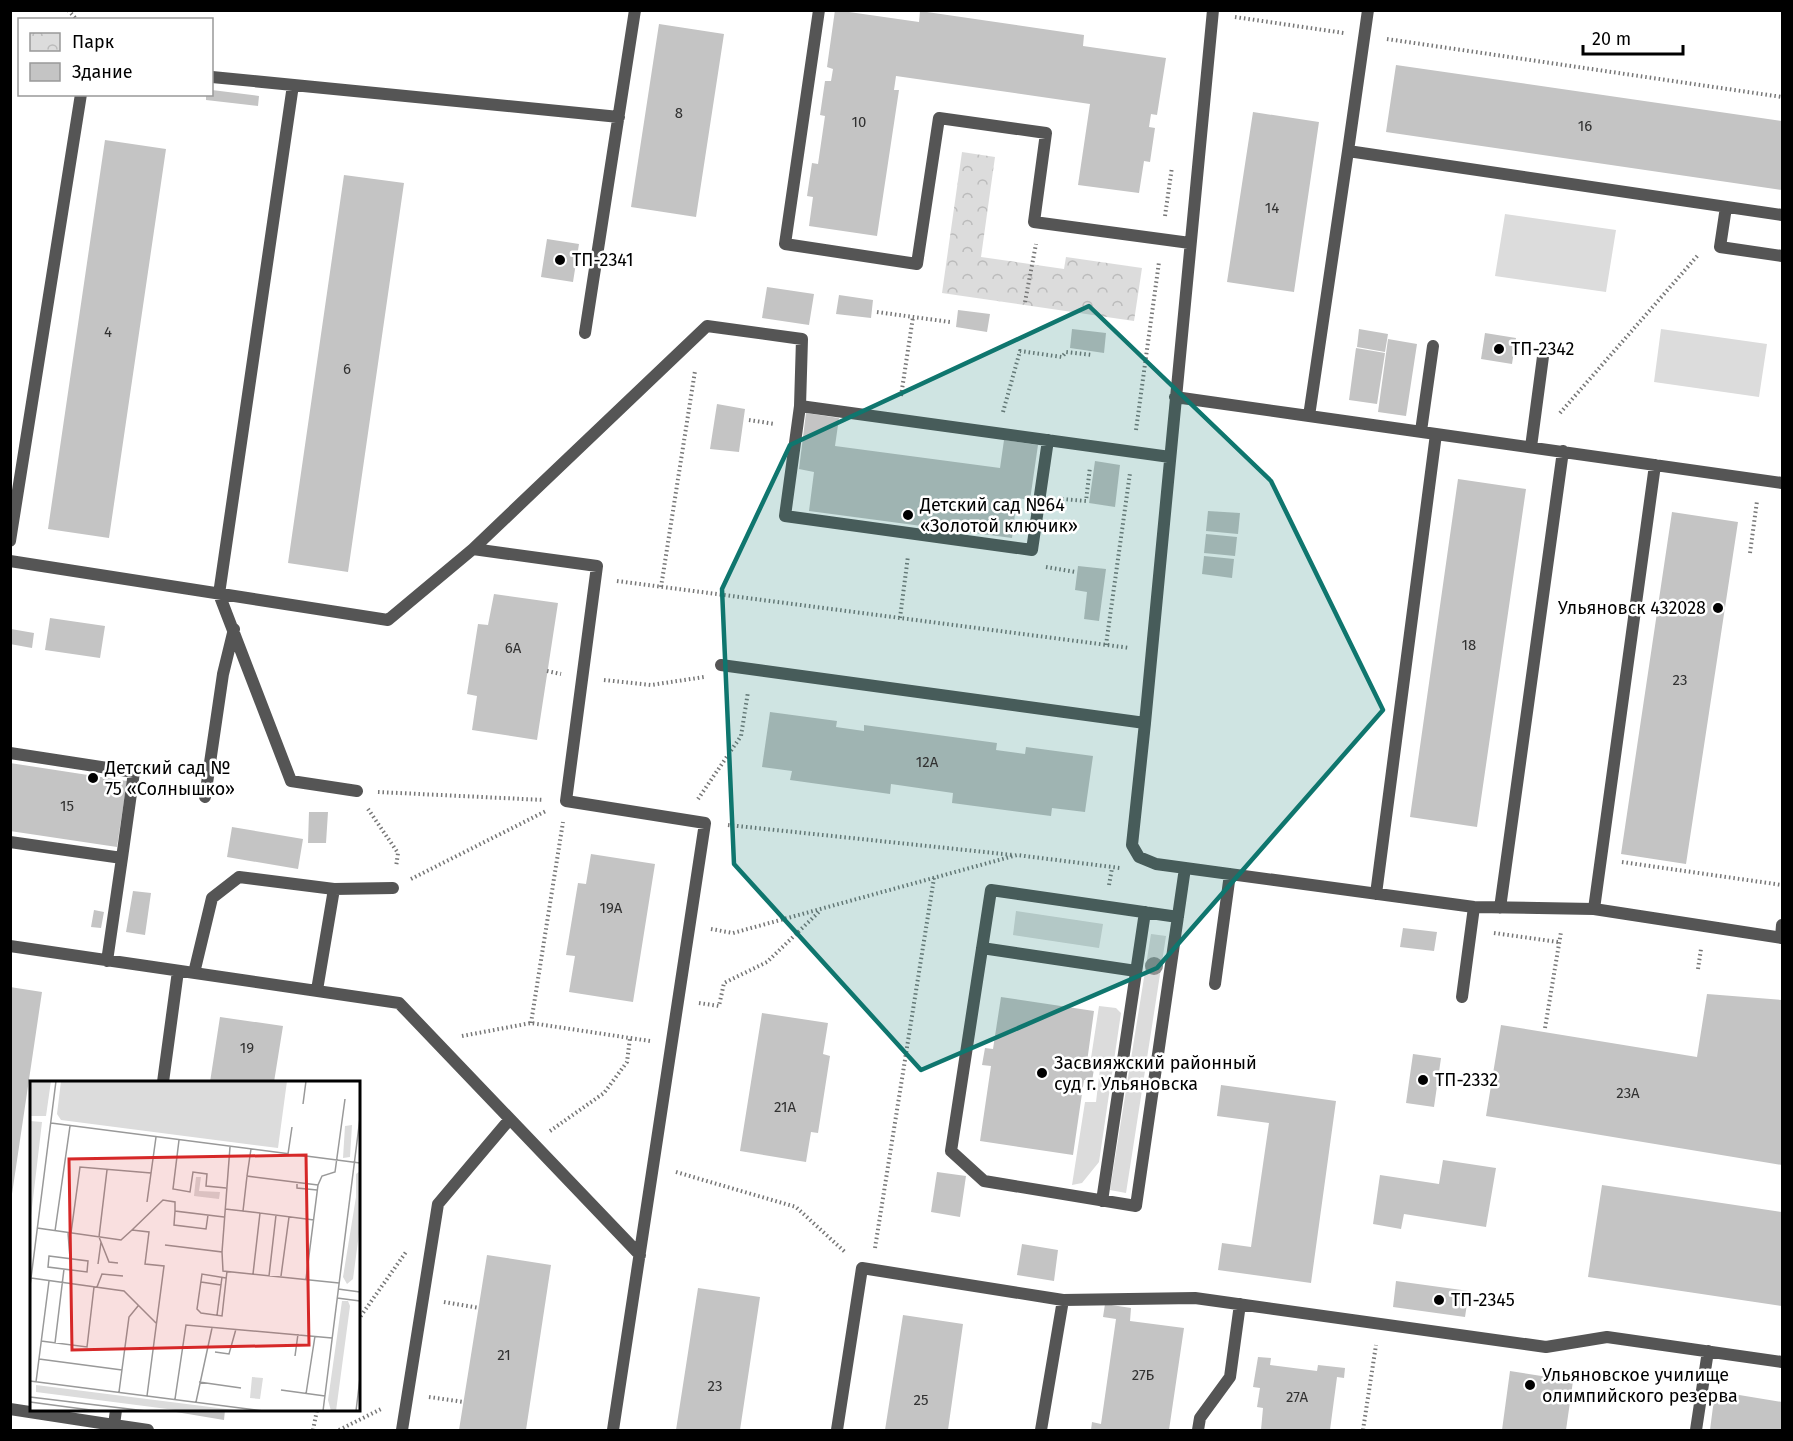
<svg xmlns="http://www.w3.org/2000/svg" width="1793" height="1441" viewBox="0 0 1793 1441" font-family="'Fira Sans',sans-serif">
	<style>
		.grass { fill: #dcdcdc }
		.park { fill: url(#park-crowns) }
		.building { fill: #c4c4c4 }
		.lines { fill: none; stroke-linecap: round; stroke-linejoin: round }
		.path { stroke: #777; stroke-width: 4; stroke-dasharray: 1.5 3; stroke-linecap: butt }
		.lane { stroke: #555; stroke-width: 12 }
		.tree { fill: #8f8f8f }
		.marked { fill: #0f766e; fill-opacity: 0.2; stroke: #0f766e; stroke-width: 4.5; stroke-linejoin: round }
		.poi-dot { fill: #000; stroke: #fff; stroke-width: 2 }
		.labels { text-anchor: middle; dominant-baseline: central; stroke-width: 5; stroke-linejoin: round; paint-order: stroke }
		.number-label { font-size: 15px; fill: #313131 }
		.poi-label { font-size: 18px; fill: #000; stroke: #fff; text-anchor: start }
		.inset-road { fill: none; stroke: #999; stroke-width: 1.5 }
		.view { fill: #d62828; fill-opacity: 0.15; stroke: #d62828; stroke-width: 3 }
		.inset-edge { fill: none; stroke: #000; stroke-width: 3 }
	</style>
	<defs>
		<pattern id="park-crowns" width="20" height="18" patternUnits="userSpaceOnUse" patternTransform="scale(1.5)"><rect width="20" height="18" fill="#dcdcdc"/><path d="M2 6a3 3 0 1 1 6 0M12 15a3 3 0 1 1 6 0" fill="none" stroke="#bbb"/></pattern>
	</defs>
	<rect width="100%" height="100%" fill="#fff"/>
	<path class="grass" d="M1505,214L1616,230L1606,292L1495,276Z
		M1661,329L1767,344L1759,397L1654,382Z
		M1016,911L1103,924L1099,948L1013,935Z
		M1151,934L1166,936L1126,1193L1110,1190Z
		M1099,1006L1116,1008L1121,1013L1099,1162L1082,1183L1072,1185L1085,1102H1096L1101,1060L1091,1058Z"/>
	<path class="park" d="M962,152L995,157L981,257L1064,269L1066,257L1142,268L1134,321L942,293Z"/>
	<path class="building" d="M835,10L919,22L920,11L1084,35L1083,46L1166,58L1157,115L1151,114L1149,127L1155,128L1150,162L1144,161L1139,193L1078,185L1090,104L896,76L894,90H899L877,236L809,226L813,197L807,196L812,163L818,164L825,116L820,115L825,81H831L833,69L827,67Z
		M659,24L724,34L696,217L631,207Z
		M1396,65L1782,121V190L1386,132Z
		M212,90L259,96L258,106L206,100V94H212Z
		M1253,112L1319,122L1294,292L1227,282Z
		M105,140L166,149L109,538L48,529Z
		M344,175L404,183L348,572L288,563Z
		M547,239L579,244L573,282L541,277Z
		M767,287L814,294L809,325L762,318Z
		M839,295L873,300L871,318L836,314Z
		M958,310L990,314L987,332L956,327Z
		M1072,329L1106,333L1104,353L1070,348Z
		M1359,329L1388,334L1385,352L1357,347Z
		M1485,333L1516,338L1512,364L1481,359Z
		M1388,339L1417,344L1406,416L1378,412Z
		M1356,348L1385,353L1377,404L1349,400Z
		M717,404L745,409L739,452L710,449Z
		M806,413L839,418L835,446L1000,468L1004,440L1038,445L1030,500L1017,498L1012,538L809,511L814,472L799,469Z
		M1095,461L1120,465L1115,507L1089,503Z
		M1458,479L1526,489L1477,827L1410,817Z
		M1208,511L1240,513L1238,534L1206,531Z
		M1672,512L1738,522L1686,864L1621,854Z
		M1206,534L1237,537L1235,556L1204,553Z
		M1204,556L1234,559L1232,578L1202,574Z
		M1078,566L1106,569L1099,621L1084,619L1087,592L1075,590Z
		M494,594L558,603L537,740L472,730L477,696L467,694L478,624L488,625Z
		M50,618L105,626L100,658L45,650Z
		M11,629L34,633L32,648L10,644Z
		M770,712L837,721L836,727L864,731V725L997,743L996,750L1025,754L1026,747L1093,756L1085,812L1052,808L1051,816L952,803L953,793L891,784L890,794L790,780L792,771L762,767Z
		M10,763L127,781L117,847L10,831Z
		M309,812H328L326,843H308Z
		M232,827L303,839L298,869L227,857Z
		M591,854L655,864L633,1002L569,992L575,956L566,955L578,883L586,884Z
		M133,891L151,893L145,935L126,932Z
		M94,910L104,912L101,928L91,927Z
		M1403,928L1437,932L1434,951L1400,947Z
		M10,987L42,992L12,1194H10Z
		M1707,994L1782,1000V1165L1486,1116L1501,1025L1697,1057Z
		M1001,997L1094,1011L1087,1062L1095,1063L1092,1081L1084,1080L1073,1155L980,1141L991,1066L982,1065L985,1048L993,1049Z
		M762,1013L828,1023L823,1054L830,1056L818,1133L811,1132L806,1162L740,1151Z
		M220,1017L283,1026L274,1082H210Z
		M1413,1054L1441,1058L1434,1107L1406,1103Z
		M1221,1085L1336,1101L1311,1283L1218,1270L1222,1243L1251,1247L1269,1123L1217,1116Z
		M1443,1160L1496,1168L1486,1227L1404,1214L1401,1229L1373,1224L1380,1175L1439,1184Z
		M937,1172L966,1176L960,1217L931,1212Z
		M1602,1185L1782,1212V1306L1588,1277Z
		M1022,1244L1058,1250L1054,1281L1017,1275Z
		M487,1255L551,1265L526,1430H459Z
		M1396,1281L1469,1291L1465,1317L1393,1307Z
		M698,1288L760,1297L740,1430H676Z
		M1105,1304L1131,1308L1130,1321L1184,1328L1169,1430H1091L1092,1422L1101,1424L1116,1319L1103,1317Z
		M903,1315L963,1324L948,1430H885Z
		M1258,1357L1271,1358L1270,1365L1317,1371L1318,1365L1345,1368L1344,1378L1337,1377L1330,1430H1261L1263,1408L1257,1407L1260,1388L1253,1387Z
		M1510,1371L1573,1381L1566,1430H1502Z
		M1715,1391L1782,1402L1781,1430H1710Z
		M164,1410H225L224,1420Z"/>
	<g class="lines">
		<path class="path" d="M68,10L77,20
			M1235,17L1344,33
			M1387,39L1782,97
			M1165,216L1172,167
			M1025,302L1036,244
			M877,312L950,322
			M901,396L913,317
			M1003,412L1020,351L1062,357L1066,352L1093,355
			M1560,413L1699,254
			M749,420L775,424
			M1136,430L1159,262
			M1062,499L1086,501L1090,467
			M1750,553L1757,501
			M1046,567L1075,572
			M617,581L1130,648
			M661,587L695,371
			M900,618L908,556
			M1106,645L1130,473
			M547,671L561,674
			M604,680L651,685L704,677
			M378,792L544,800
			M698,799L741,736L748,692
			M368,809L398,853L396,867
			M728,825L1013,855
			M1622,862L1782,885
			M411,879L546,811
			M1109,885L1112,868
			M711,929L733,933L1017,855L1120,868
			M1494,933L1558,942
			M1698,969L1701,949
			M699,1003L719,1006L724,983L767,962L821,910
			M531,1023L563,822
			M1545,1028L1561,932
			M462,1036L531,1023L650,1041
			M550,1131L604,1093L627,1062L630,1038
			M676,1172L796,1207L846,1253
			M875,1248L934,878
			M444,1302L479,1308
			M358,1320L406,1252
			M429,1397L464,1402
			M313,1430L317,1410
			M339,1430L381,1409
			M1363,1430L1376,1345"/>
		<path class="lane" d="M819,10L785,244L917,264L939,118L1046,133L1034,222L1190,243
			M1368,10L1348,151L1782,215
			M212,77L619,117
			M293,85L219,594L291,781L357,791
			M1348,151L1309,416L1436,434
			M1726,207L1720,247L1782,256
			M585,333L635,10
			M1175,397L1309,416
			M800,406L785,516L1032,550L1048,440
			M1421,431L1433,346
			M1531,447L1544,349
			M10,541L81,94
			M473,549L707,326L802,339L800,406L1170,457
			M10,561L388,620L473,549L597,566L566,801L705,823L613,1430
			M721,665L1145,723L1132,845L1139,857L1156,864L1474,907L1594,909L1782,938
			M1145,723L1213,10
			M10,753L134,772L122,858L10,842
			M205,797L223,674L234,629
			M1376,894L1436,434L1782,483
			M1500,908L1563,451
			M1594,909L1655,465
			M1178,917L991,890L951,1151L984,1181L1136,1206L1185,868
			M1781,938L1782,925
			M10,946L399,1003L640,1255
			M982,948L1136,971
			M107,961L122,858
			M194,973L212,898L239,877L334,889L393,888
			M1215,984L1230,874
			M317,990L334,889
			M1462,997L1474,907
			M163,1082L178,971
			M1102,1201L1145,912
			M10,1409L114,1425L116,1410
			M114,1425L148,1430
			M402,1430L438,1204L509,1120
			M837,1430L862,1268L1063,1300L1195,1298L1546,1347L1607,1337L1782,1362
			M1041,1430L1063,1300
			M1198,1430L1200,1418L1230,1377L1240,1304
			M1696,1430L1708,1351"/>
	</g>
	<circle class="tree" cx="1154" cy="966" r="9"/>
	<path class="marked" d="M1089,306L1271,481L1383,710L1157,968L921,1070L734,864L722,589L790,445Z"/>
	<g class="poi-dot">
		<circle cx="560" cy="260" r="6"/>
		<circle cx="1499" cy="349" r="6"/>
		<circle cx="908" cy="515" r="6"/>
		<circle cx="1718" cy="608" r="6"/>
		<circle cx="93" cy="778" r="6"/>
		<circle cx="1042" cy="1073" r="6"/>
		<circle cx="1423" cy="1080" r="6"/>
		<circle cx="1439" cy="1300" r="6"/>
		<circle cx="1530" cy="1385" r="6"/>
	</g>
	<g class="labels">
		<g class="number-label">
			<text x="679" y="113">8</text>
			<text x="859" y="122">10</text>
			<text x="1585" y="126">16</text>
			<text x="1272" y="208">14</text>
			<text x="108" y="332">4</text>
			<text x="347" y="369">6</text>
			<text x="1469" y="645">18</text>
			<text x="513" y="648">6А</text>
			<text x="1680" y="680">23</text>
			<text x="927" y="762">12А</text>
			<text x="67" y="806">15</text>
			<text x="611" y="908">19А</text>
			<text x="247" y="1048">19</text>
			<text x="1628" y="1093">23А</text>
			<text x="785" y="1107">21А</text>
			<text x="504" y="1355">21</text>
			<text x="1143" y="1375">27Б</text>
			<text x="715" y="1386">23</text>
			<text x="1297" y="1397">27А</text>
			<text x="921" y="1400">25</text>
		</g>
		<g class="poi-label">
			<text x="572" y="260">ТП-2341</text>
			<text x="1511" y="349">ТП-2342</text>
			<text x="920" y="505">Детский сад №64<tspan x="920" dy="21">«Золотой ключик»</tspan></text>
			<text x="1706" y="608" text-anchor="end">Ульяновск 432028</text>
			<text x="105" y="768">Детский сад №<tspan x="105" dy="21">75 «Солнышко»</tspan></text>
			<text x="1054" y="1063">Засвияжский районный<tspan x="1054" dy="21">суд г. Ульяновска</tspan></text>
			<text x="1435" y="1080">ТП-2332</text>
			<text x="1451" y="1300">ТП-2345</text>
			<text x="1542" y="1375">Ульяновское училище<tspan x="1542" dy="21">олимпийского резерва</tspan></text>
		</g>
	</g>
	<g transform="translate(30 1081)">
		<rect width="330" height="330" fill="#fff"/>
		<path d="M222,296L233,297L230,318L220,317ZM6,304L212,330H153L6,311Z" fill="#dcdcdc"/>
		<path d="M0,0H21L16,35H0ZM0,40L12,41L0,144ZM322,44L320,76L313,77L315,45ZM330,90V145L323,198L317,203L313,196L326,116V93ZM312,220H318L320,225L306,330H301L298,319Z" fill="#dcdcdc"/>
		<path d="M31,0H257L248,67L31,39L27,33ZM166,96H171L169,110L190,111L189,118L164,115Z" fill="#dcdcdc"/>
		<path class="inset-road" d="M273,23L276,0M21,42L330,82M149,59L143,108L160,111L163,91L177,93L176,105L196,107M221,68L217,95L288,104M258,73L262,46M77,89L69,156L79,181L88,182M217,95L213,130L230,132M267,101V107L287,109M117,121L126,56M195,128L213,130M145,130L144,144L176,148L178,134M7,147L91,159L102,149L119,151L115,183L134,185L117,315M102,149L133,119L145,121V130L194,136M25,150L40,45M38,152L40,177M41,152L50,86L121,92M135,164L192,171L193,190L309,202M192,171L200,66M19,175L58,180L57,191L18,186ZM68,183L71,161M223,193L230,132L284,139M239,195L246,134M251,195L259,136M1,197L94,210L126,242M196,197L172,193L167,228L171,232L192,235L197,190M276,198L288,104L292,95L305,91L315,18M171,201L191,204M0,205L26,0M67,206L72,193L93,195M308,208L330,211M307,217L330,220M187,234L192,196M11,260L57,266L64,206M25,262L34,188M185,271L199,273L206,248M265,275L268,253M9,278L92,289M0,300L233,330M6,301L19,200M169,301L211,307M251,309L295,315M89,311L99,236L108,225M276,313L285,255M0,316L116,330M145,318L156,244L302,257M0,321L68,330M166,321L182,247M293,330L330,37M326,330L330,297"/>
		<path class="view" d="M276,74L279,264L42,269L39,78Z"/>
		<rect width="330" height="330" class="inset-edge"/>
	</g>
	<rect width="1793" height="1441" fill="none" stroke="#000000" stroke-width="24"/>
	<rect x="18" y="18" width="195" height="78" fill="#ffffff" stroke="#999999" stroke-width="1.5"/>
	<rect x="30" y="33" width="30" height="18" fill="url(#park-crowns)" stroke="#999999" stroke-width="1.5"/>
	<text x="72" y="48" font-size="18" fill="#000000">Парк</text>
	<rect x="30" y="63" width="30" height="18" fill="#c4c4c4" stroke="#999999" stroke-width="1.5"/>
	<text x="72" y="78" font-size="18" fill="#000000">Здание</text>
	<path d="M1583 45v9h100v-9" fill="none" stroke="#000000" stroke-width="3"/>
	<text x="1592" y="45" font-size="18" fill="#000000" stroke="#ffffff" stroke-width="4.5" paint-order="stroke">20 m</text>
</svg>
